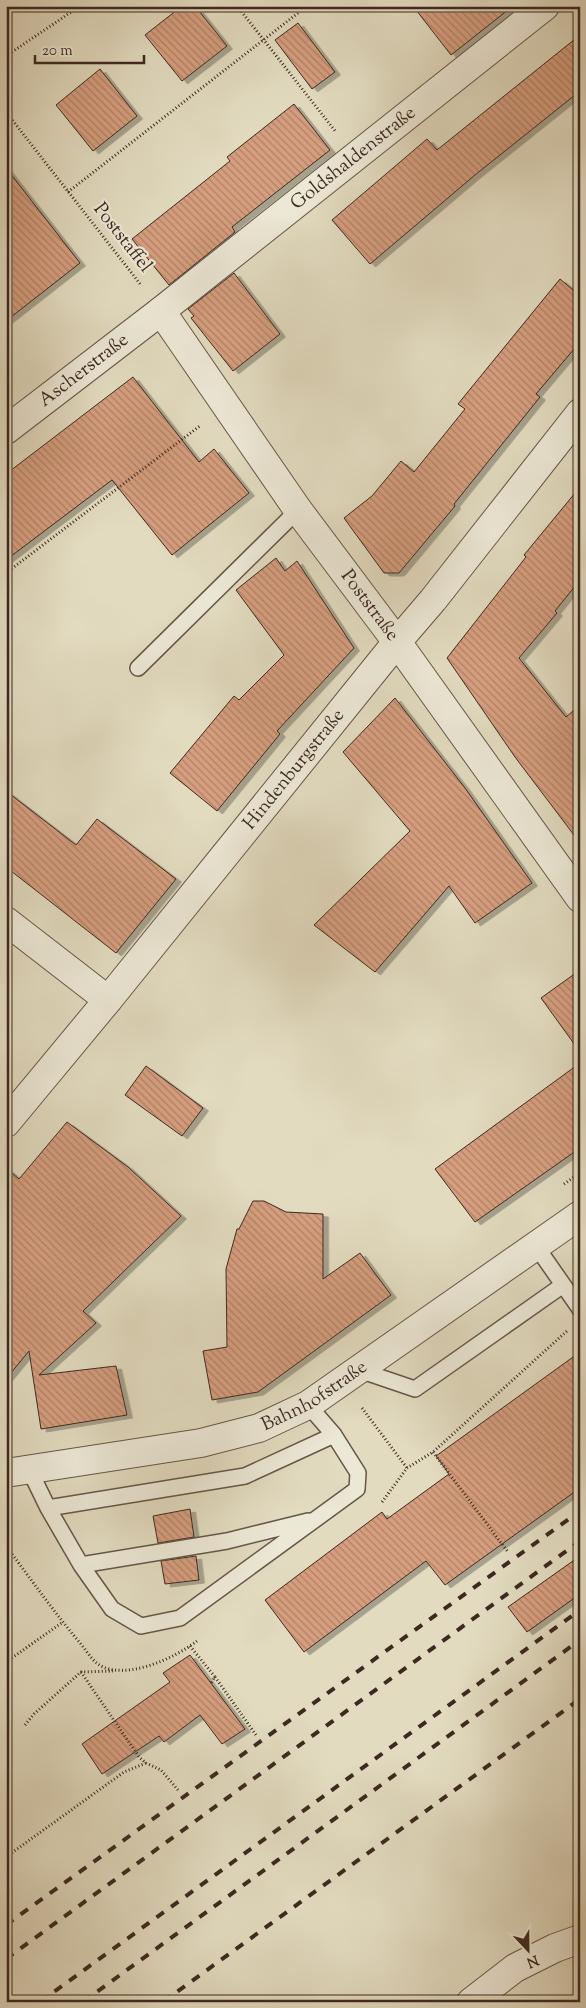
<svg xmlns="http://www.w3.org/2000/svg" width="586" height="2008" viewBox="0 0 586 2008" font-family="'Sorts Mill Goudy',serif">
	<style>
		.building { fill: url(#building-back-hatch); stroke: #3d2920; filter: url(#shadow) }
		.lines { fill: none; stroke-linecap: round; stroke-linejoin: round }
		.service-casing { stroke: #665648; stroke-width: 18 }
		.minor-casing { stroke: #665648; stroke-width: 30 }
		.tertiary-casing { stroke: #665648; stroke-width: 30 }
		.path { stroke: #3d2920; stroke-width: 3; stroke-dasharray: 1 2.5; stroke-linecap: butt }
		.service { stroke: #ece8d6; stroke-width: 15 }
		.minor { stroke: #ece8d6; stroke-width: 28 }
		.tertiary { stroke: #ece8d6; stroke-width: 28 }
		.rail { stroke: #3d2920; stroke-width: 4; stroke-dasharray: 9 9; stroke-linecap: butt }
		.labels { text-anchor: middle; dominant-baseline: central; stroke-width: 4.5; stroke-linejoin: round; paint-order: stroke }
		.street-label { font-size: 19px; fill: #3d2920; stroke: #ece8d6 }
	</style>
	<defs>
		<pattern id="building-back-hatch" width="6" height="6" patternUnits="userSpaceOnUse" patternTransform="scale(1.25)"><rect width="6" height="6" fill="#d69e7e"/><path d="M-1 5l2 2M0 0l6 6M5-1l2 2" fill="none" stroke="#af8167"/></pattern>
		<filter id="shadow"><feDropShadow dx="5.5" dy="3" stdDeviation="0" flood-color="#0004"/></filter>
	</defs>
	<rect width="100%" height="100%" fill="#e2dbc0"/>
	<filter id="stains"><feTurbulence type="fractalNoise" baseFrequency=".004" numOctaves="4"/><feColorMatrix values="0 0 0 0 .2 0 0 0 0 .09 0 0 0 0 .02 0 0 0 .5 -.17"/></filter>
	<radialGradient id="worn" r=".72"><stop offset=".6" stop-color="#630" stop-opacity="0"/><stop offset="1" stop-color="#630" stop-opacity=".3"/></radialGradient>
	<path class="building" d="M182,6H195L227,46L182,81L145,35Z
		M413,6H513L451,55Z
		M298,23L335,72L312,89L275,40Z
		M580,35V91L475,175L370,264L332,220L427,139L437,150Z
		M100,69L137,116L93,151L56,105Z
		M294,104L330,150L232,227L235,232L169,285L132,239L230,161L227,157Z
		M6,168L80,263L6,321Z
		M234,273L280,334L233,371L191,318L194,316L188,309Z
		M560,279L580,296V342L536,394L540,397L454,504L455,506L399,573H384L344,518L372,496L401,461L414,472L465,409L458,404Z
		M133,377L199,462L214,449L249,493L172,555L112,480L6,560V474Z
		M580,487V580L555,611L557,613L519,658L566,717L580,705V843L515,757L447,658L526,557L524,555Z
		M276,558L285,571L297,561L354,648L277,731L280,734L217,811L170,773L234,696L239,700L284,655L236,590Z
		M395,698L465,788L532,883L475,923L449,886L375,972L314,925L410,831L343,752Z
		M6,791L76,845L97,819L176,879L116,953L6,867Z
		M580,970V1052L541,998Z
		M580,1063V1148L475,1222L435,1169Z
		M146,1066L203,1108L182,1136L125,1095Z
		M67,1122L128,1167L181,1216L83,1311L96,1323L39,1375L116,1366L127,1415L41,1429L29,1351L6,1379V1168L19,1179Z
		M253,1201H264L286,1212L323,1214V1279L360,1253L391,1295L258,1392L212,1400L203,1351L227,1347L226,1269L237,1229H239Z
		M580,1352V1488L445,1585L426,1561L304,1652L265,1600L382,1512L387,1519L449,1474L436,1456Z
		M190,1509L194,1537L158,1543L153,1516Z
		M196,1556L199,1580L165,1584L161,1561Z
		M580,1556V1594L527,1632L508,1607Z
		M190,1655L245,1729L222,1744L200,1715L164,1742L159,1736L102,1774L82,1744L170,1682L163,1673Z"/>
	<g class="lines">
		<defs>
			<path id="service" d="M138,668L298,510
				M536,1246L580,1309
				M359,1370L415,1389L563,1285
				M29,1469L48,1508L81,1565L112,1609L141,1626L180,1618L357,1489L358,1473L334,1435L308,1405
				M48,1508L245,1476L334,1435
				M81,1565L227,1541L308,1521"/>
			<g id="minor">
				<path id="s1" d="M161,311L298,510L397,642L580,898"/>
				<path id="s2" d="M6,430L161,311L545,6"/>
				<path d="M6,921L108,1000"/>
				<path id="s3" d="M6,1123L108,1000L397,642L433,600L580,413"/>
				<path id="s4" d="M6,1473L201,1443L259,1428L308,1405L580,1215"/>
			</g>
			<path id="tertiary" d="M471,2002L515,1968L555,1948L580,1939"/>
		</defs>
		<use href="#service" class="service-casing"/>
		<use href="#minor" class="minor-casing"/>
		<use href="#tertiary" class="tertiary-casing"/>
		<path class="path" d="M237,6L336,132
			M6,56L80,6
			M6,112L141,285
			M68,192L307,6
			M6,573L201,425
			M564,1184L580,1173
			M362,1408L407,1468
			M433,1452L508,1552
			M382,1502L407,1468L433,1452L567,1331
			M6,1546C30,1578 54,1612 80,1643C86,1650 91,1659 98,1664C124,1682 175,1658 197,1641
			M190,1646L215,1677L211,1683
			M6,1662L63,1622
			M81,1672L139,1757L146,1763L161,1770L178,1790
			M215,1677L256,1735
			M25,1725L34,1714L81,1672L113,1671
			M6,1857L124,1772L146,1763"/>
		<use href="#service" class="service"/>
		<use href="#minor" class="minor"/>
		<use href="#tertiary" class="tertiary"/>
		<path class="rail" d="M6,1925L580,1511
			M6,1959L580,1541
			M40,2002L580,1610
			M83,2002L580,1640
			M163,2002L580,1699"/>
	</g>
	<g class="labels">
		<g class="street-label">
			<text stroke="none"><textPath href="#s2" startOffset="441">Goldshaldenstraße</textPath></text>
			<text transform="translate(122 238) rotate(52)">Poststaffel</text>
			<text stroke="none"><textPath href="#s2" startOffset="98">Ascherstraße</textPath></text>
			<text stroke="none"><textPath href="#s1" startOffset="361">Poststraße</textPath></text>
			<text stroke="none"><textPath href="#s3" startOffset="456">Hindenburgstraße</textPath></text>
			<text stroke="none"><textPath href="#s4" startOffset="321">Bahnhofstraße</textPath></text>
		</g>
	</g>
	<rect width="586" height="2008" fill="none" stroke="#e2dbc0" stroke-width="25"/>
	<rect x="8" y="8" width="571" height="1993" fill="none" stroke="#3d2920" stroke-width="2.5"/>
	<rect x="12" y="12" width="561" height="1983" fill="none" stroke="#3d2920"/>
	<g transform="translate(528 1950) rotate(158)" stroke="#ece8d6" stroke-width="4" paint-order="stroke">
	<path d="M0-4L9 19L0 12L-9 19Z" fill="#3d2920"/>
	<text y="-8" font-size="14" font-weight="bold" text-anchor="middle" fill="#3d2920">N</text>
	</g>
	<path d="M35 55v8h109v-8" fill="none" stroke="#3d2920" stroke-width="2.5"/>
	<text x="42" y="55" font-size="15" fill="#3d2920" stroke="#ece8d6" stroke-width="4" paint-order="stroke">20 m</text>
	<rect width="100%" height="100%" filter="url(#stains)"/>
	<rect width="100%" height="100%" fill="url(#worn)"/>
</svg>
